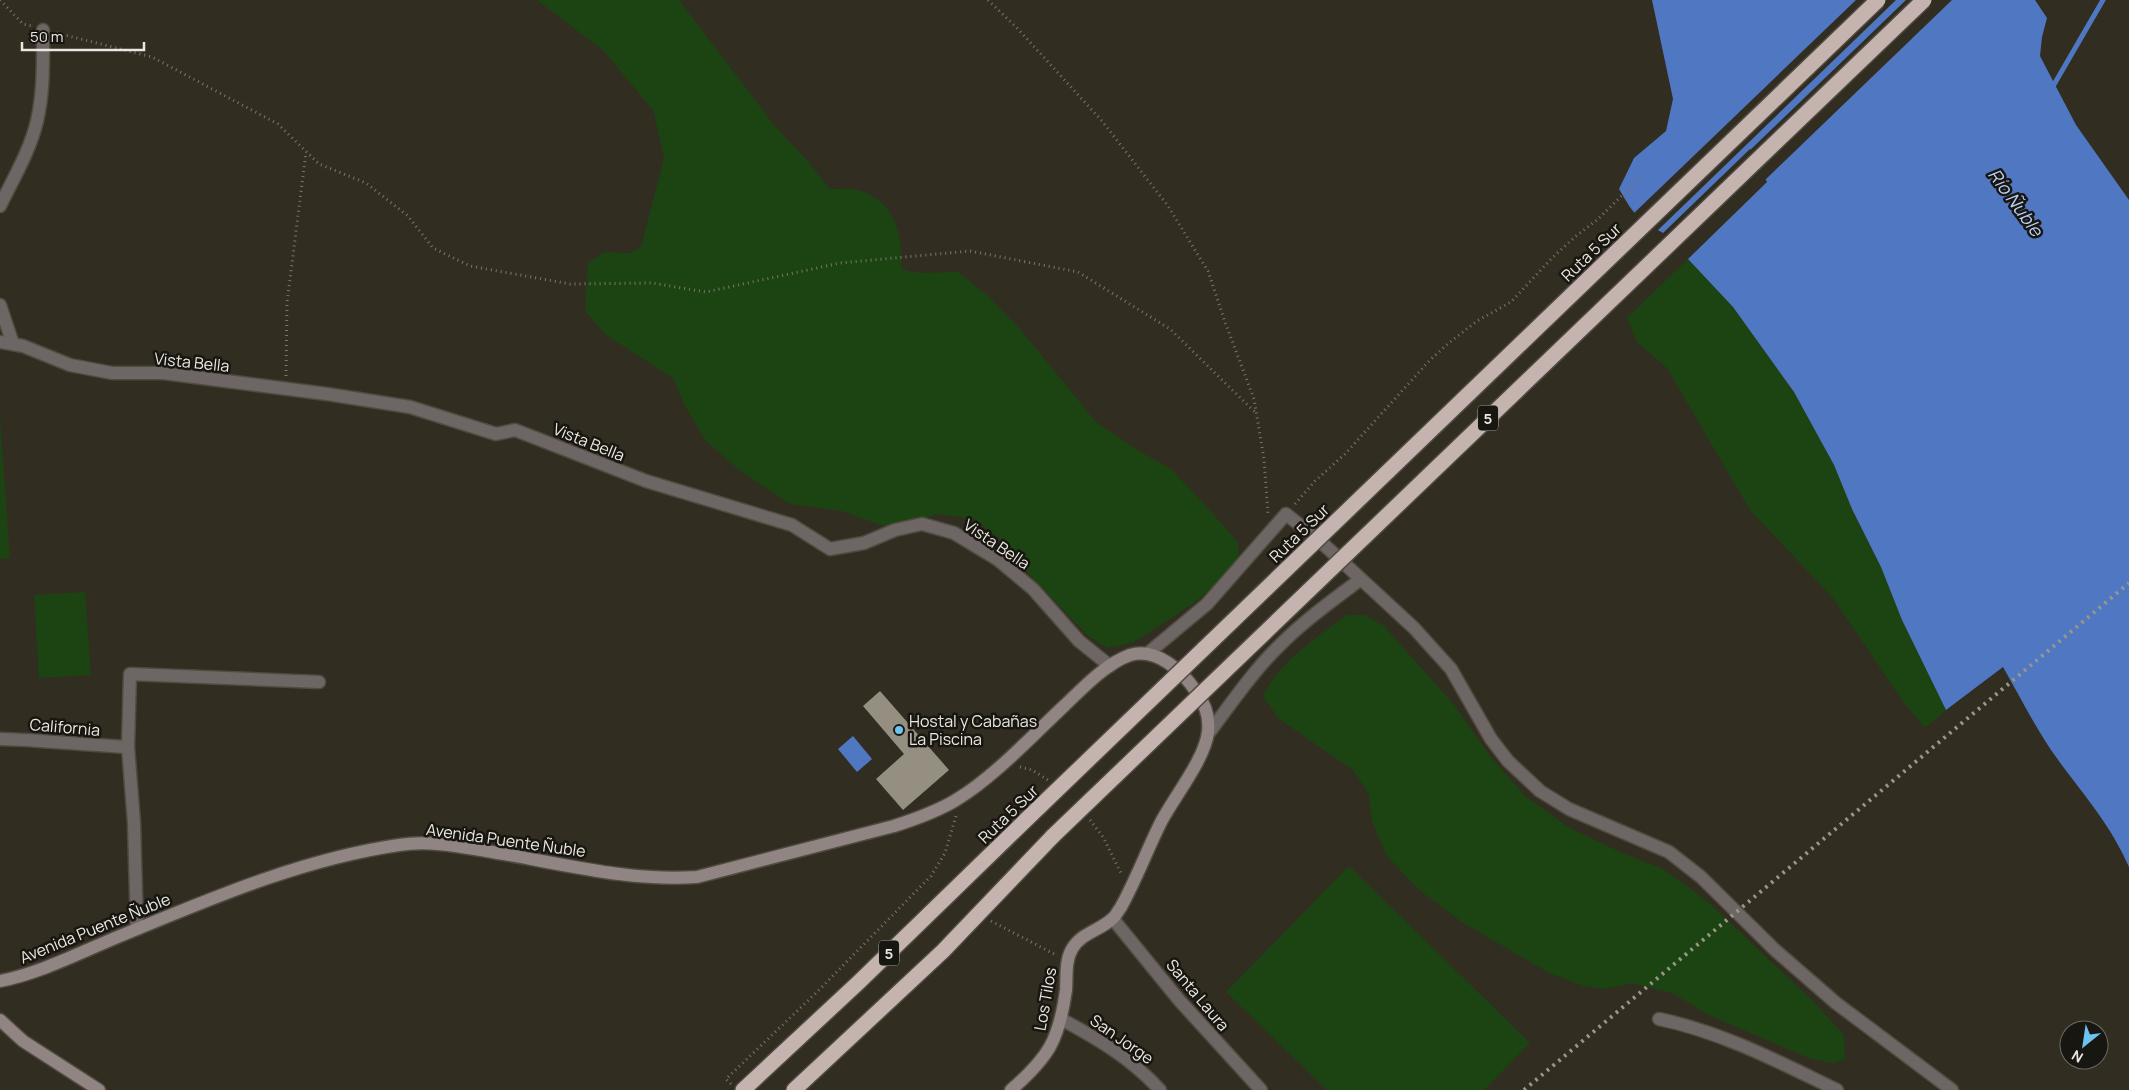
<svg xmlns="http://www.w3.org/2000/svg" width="2129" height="1090" viewBox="0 0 2129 1090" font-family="Manrope,sans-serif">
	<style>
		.green { fill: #1c4412 }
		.water { fill: #5077c2 }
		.pier { fill: #322d21 }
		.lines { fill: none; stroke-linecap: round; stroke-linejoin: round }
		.stream { stroke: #5077c2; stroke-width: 5 }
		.building { fill: #958f81 }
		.street-casing { stroke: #504b40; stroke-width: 15 }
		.secondary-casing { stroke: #504b40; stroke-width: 15 }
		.highway-casing { stroke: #504b40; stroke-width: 18 }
		.path { stroke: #7b776d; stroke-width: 3; stroke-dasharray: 1 4; stroke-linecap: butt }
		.street { stroke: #6d6664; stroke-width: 12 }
		.secondary { stroke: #908583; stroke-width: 12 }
		.highway { stroke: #c5b3af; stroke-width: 15 }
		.rail { stroke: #9a968c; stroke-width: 4; stroke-dasharray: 2.5 5; stroke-linecap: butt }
		.highway-bridge-casing { stroke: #504b40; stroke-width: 18; stroke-linecap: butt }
		.highway-bridge { stroke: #c5b3af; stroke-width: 15 }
		.poi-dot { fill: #6bc3f2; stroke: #181610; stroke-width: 2 }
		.labels { text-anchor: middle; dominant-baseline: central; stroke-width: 5; stroke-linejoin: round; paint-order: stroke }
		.shield { fill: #181610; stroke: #aca9a2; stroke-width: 1 }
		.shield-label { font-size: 15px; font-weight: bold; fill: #ece8e1 }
		.street-label { font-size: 16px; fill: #ece8e1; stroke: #181610 }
		.poi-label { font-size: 16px; fill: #ece8e1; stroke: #181610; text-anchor: start }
		.water-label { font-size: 18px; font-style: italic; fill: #bad0f9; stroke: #181610 }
	</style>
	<rect width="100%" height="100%" fill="#322d21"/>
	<path class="green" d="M537,0H679L774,125L805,158L830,189C839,189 852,188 861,191C896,203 903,236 901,268L907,271L921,273L958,272L987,295L1021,330L1095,421L1134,448L1171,469L1205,505L1238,542L1240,563L1193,604L1134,642L1108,648L1089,637L1021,566L1001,540L975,519L936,514L895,530L842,511L790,504L739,470L705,440L685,406L673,378L606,335L585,311L588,263L604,252L630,253L641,247L664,158L654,112L604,51Z
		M1688,259L1733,307L1794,392L1834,465L1852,509L1881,567L1902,620L1946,710L1925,728L1904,703L1833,598L1750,510L1667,368L1637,342L1627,318Z
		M0,417L10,558L0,559Z
		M85,592L91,675L39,678L34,595Z
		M1347,615H1365L1384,626L1454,705L1490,756L1525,796L1568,827L1622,853L1663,869L1707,901L1814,1002L1844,1035L1845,1059L1833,1063L1811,1059L1709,1015L1672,993L1632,983L1604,989L1584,986L1549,973L1462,922L1417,888L1386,855L1372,821L1369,794L1353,770L1279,719L1263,696C1280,661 1317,637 1347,615Z
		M1349,866L1530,1043L1484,1090H1327L1226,992Z"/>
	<path class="water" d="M1652,0H2035L2047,18L2042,37L2040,56L2076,125L2129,200V867C2109,821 2079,790 2051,750C2033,723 2019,695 2003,667L1946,710L1902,620L1881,567L1852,509L1834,465L1794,392L1733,307L1688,259L1767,182L1750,149L1663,233C1636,218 1635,216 1619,189L1634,158L1666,131L1673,99Z
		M853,736L872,759L857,772L838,749Z"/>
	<path class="pier" d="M1856,0H1896L1656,232L1639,223L1632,215Z
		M1906,0H1952L1764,181L1750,153L1665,235H1662Z"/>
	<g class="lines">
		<path class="stream" d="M2052,88L2103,0"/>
	</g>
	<path class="building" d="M880,691L949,770L903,810L876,779L904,754L863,706Z"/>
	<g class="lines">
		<defs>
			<path id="street" d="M0,206C13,179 30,151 37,121C44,91 43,60 43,30
				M0,305L13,344
				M0,342L23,346L70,365L112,373H163L327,394L410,407L496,434L515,430L646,481L792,525L830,549L864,543L895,530L922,524L954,533L997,559L1033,589L1079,641L1110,666
				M1147,654L1207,604L1286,514L1321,542L1414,628L1451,669L1491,739L1508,761L1540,791L1569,809L1669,852L1701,877L1775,950L1836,1003L1952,1090
				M1208,734C1231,704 1253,671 1280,645C1305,620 1333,600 1361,579
				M0,739C43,740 85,745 128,747
				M1113,919L1179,1000L1261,1090
				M137,929L134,823L128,747L130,674L319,682
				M1061,1019C1098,1039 1132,1059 1160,1090
				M1659,1019C1722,1032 1779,1062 1837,1090"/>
			<path id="secondary" d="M0,981C41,973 81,952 120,936C210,899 302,859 399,845C430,840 462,847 492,852C559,863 630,882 697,877L894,826C916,819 936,812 956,800C994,777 1032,736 1064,706C1083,688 1105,664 1130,655C1156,647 1182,671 1195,690C1205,703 1210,716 1208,732C1205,759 1174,797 1161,822C1147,850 1136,880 1121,907C1118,911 1116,916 1112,919C1099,931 1081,933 1072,949C1065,961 1067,976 1066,990C1059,1040 1049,1057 1011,1090
				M0,1020L23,1041L99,1090"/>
			<path id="highway" d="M743,1090L859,982L1032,814
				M794,1090L943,951L1053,836"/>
		</defs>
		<use href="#street" class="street-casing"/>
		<use href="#secondary" class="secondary-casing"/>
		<use href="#highway" class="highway-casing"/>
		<path class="path" d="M0,0L23,24L32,26
			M988,0L1017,28L1102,121L1168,206L1208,271L1225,322L1254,399L1264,459L1268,514
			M57,33L152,57L278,124L319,164L366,183L408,216L433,248L470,266L570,284L652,283L706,292L840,263L970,251L1078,272L1170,329L1257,414
			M286,376L287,303L306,152
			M1295,504L1315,481L1345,454L1430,360L1450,342L1477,321L1511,302L1552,258L1576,236L1597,220L1640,178
			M1020,767L1032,770L1048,780
			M1090,820L1103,837L1122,875
			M991,921L1056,955
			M731,1084L726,1079L816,993L931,876L945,853L956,816"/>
		<use href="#street" class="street"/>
		<use href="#secondary" class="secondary"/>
		<use href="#highway" class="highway"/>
		<path class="rail" d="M1524,1090L2129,583"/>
		<defs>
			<path id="highway-bridge" d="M1032,814L1878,0
				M1053,836L1924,0"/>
		</defs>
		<use href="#highway-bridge" class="highway-bridge-casing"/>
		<use href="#highway-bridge" class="highway-bridge"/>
	</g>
	<circle class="poi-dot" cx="899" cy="730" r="5"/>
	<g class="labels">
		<g class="shield">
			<rect x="1478" y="405.5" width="20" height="25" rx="4"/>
			<rect x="879" y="940.5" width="20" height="25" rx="4"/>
		</g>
		<g class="shield-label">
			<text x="1488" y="418">5</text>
			<text x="889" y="953">5</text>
		</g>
		<g class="street-label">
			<text transform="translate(1591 252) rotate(-44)">Ruta 5 Sur</text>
			<text transform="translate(192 362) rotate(6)">Vista Bella</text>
			<text transform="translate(589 442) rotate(22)">Vista Bella</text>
			<text transform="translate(1299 533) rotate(-44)">Ruta 5 Sur</text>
			<text transform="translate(997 544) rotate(34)">Vista Bella</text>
			<text transform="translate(65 727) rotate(5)">California</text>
			<text transform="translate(1008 814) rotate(-44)">Ruta 5 Sur</text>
			<text transform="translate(506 840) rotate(8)">Avenida Puente Ñuble</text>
			<text transform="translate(95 928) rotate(-22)">Avenida Puente Ñuble</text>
			<text transform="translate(1198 995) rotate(50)">Santa Laura</text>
			<text transform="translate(1045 999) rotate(-80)">Los Tilos</text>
			<text transform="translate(1122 1039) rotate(35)">San Jorge</text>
		</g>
		<g class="poi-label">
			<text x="909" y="721">Hostal y Cabañas<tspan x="909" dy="18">La Piscina</tspan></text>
		</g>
		<g class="water-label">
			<text transform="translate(2016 202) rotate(54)">Río Ñuble</text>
		</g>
	</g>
	<g transform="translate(2084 1045) rotate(210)"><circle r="24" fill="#181610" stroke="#6d6a64"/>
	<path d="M0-4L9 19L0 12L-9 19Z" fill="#6bc3f2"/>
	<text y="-8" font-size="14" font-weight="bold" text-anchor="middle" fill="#ece8e1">N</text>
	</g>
	<path d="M22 42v8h122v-8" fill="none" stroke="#ece8e1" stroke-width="2.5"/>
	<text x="30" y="42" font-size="15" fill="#ece8e1" stroke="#181610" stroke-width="4" paint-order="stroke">50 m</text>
</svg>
